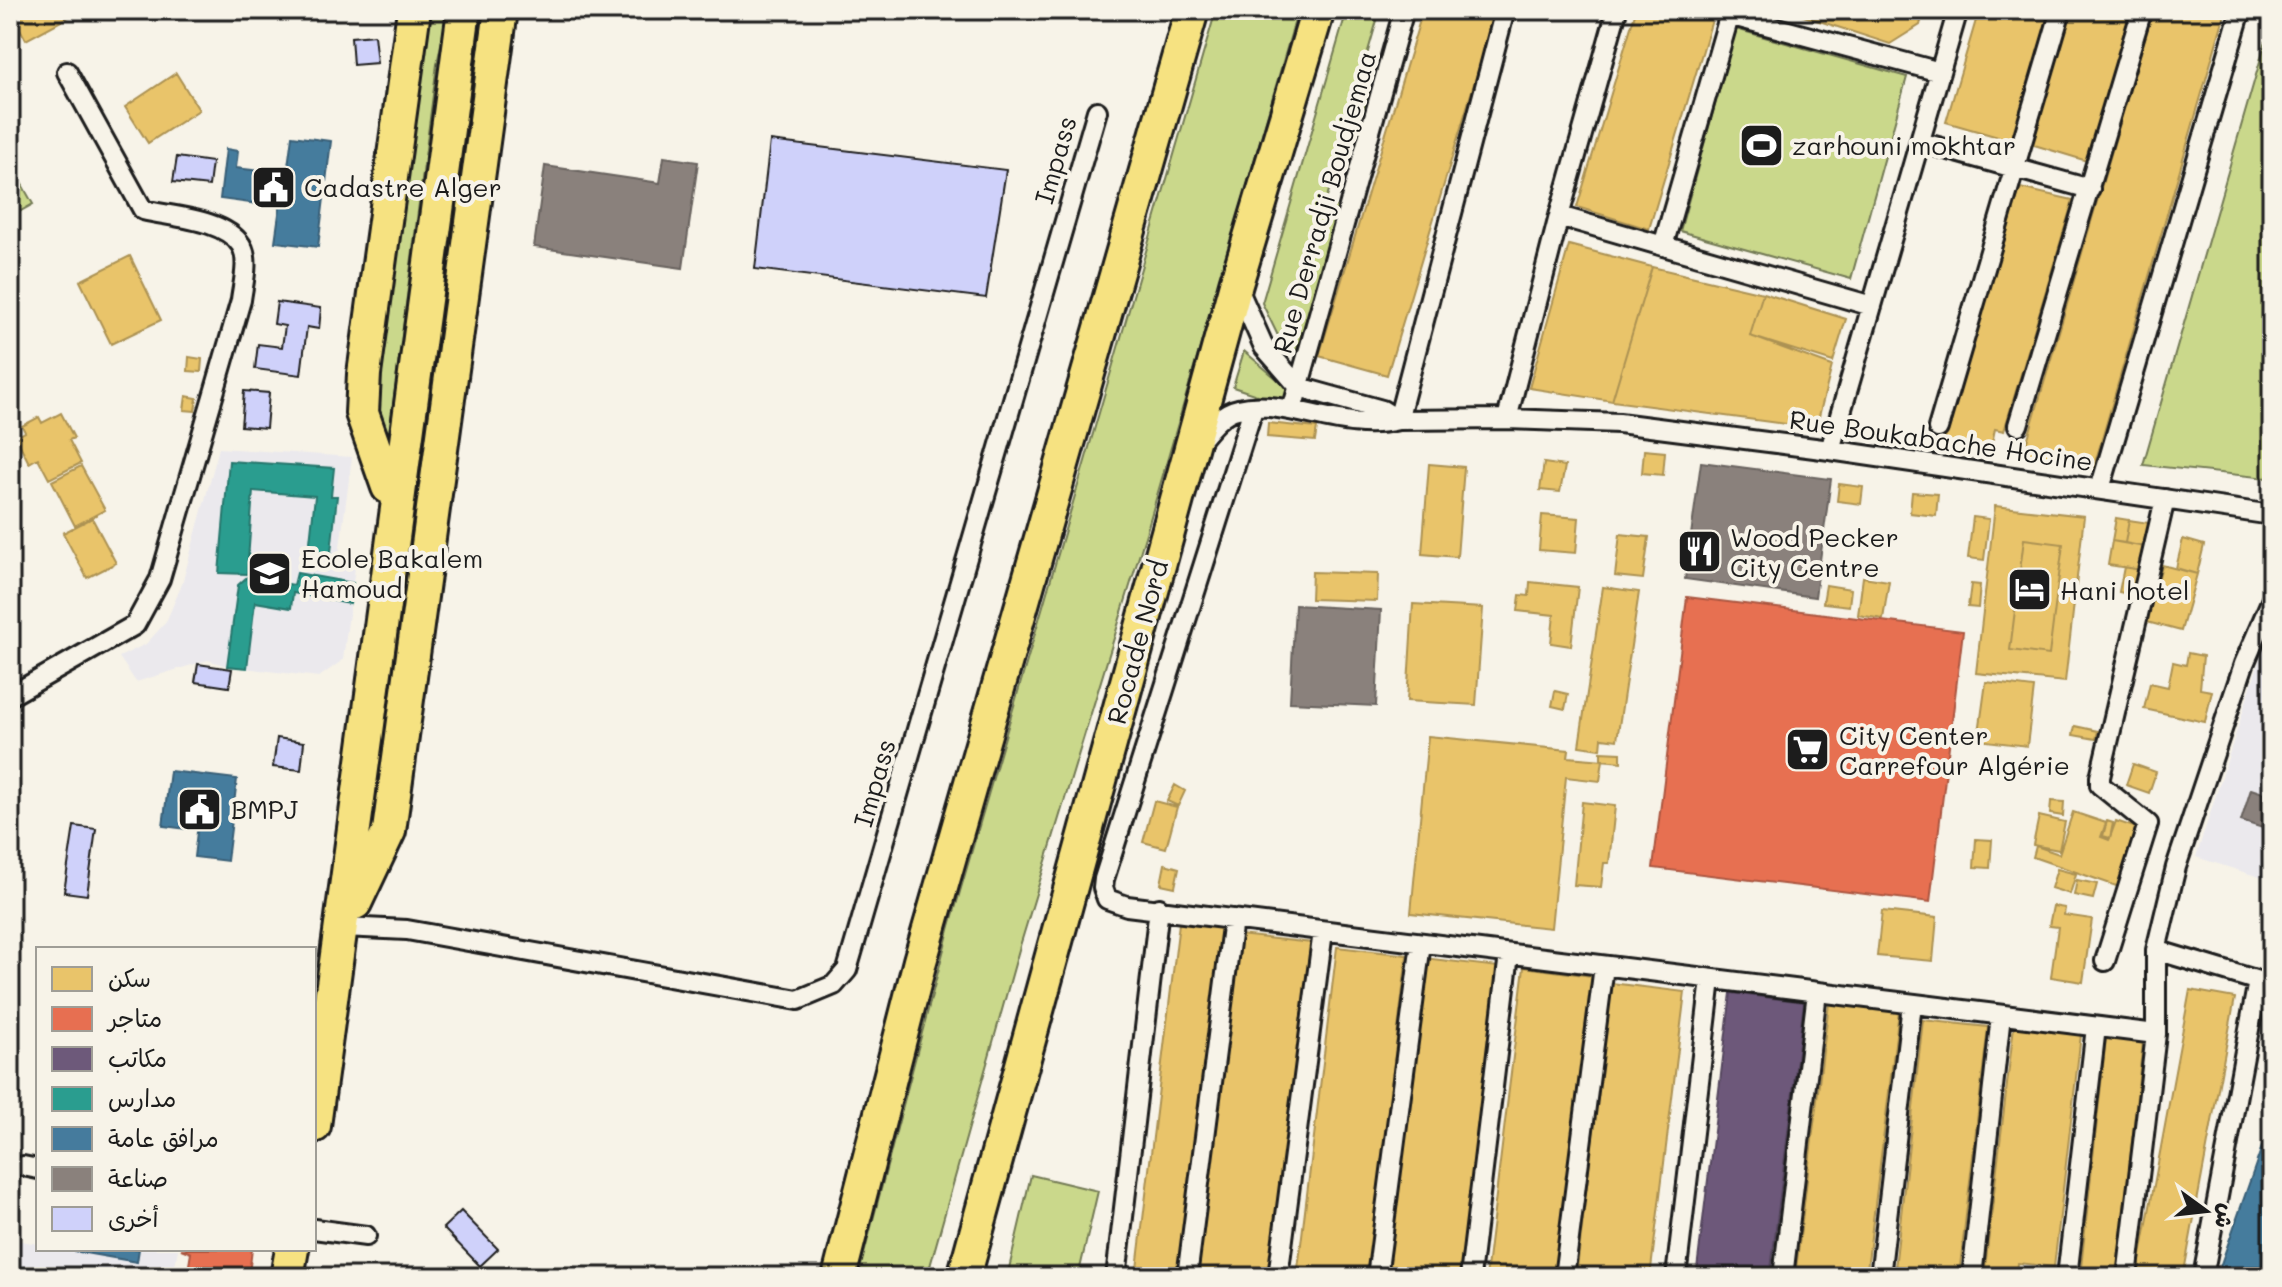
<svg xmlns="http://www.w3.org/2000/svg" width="2282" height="1287" viewBox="0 0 2282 1287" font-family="Mali,'Playpen Sans Arabic',sans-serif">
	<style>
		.built { fill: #ebe9ed }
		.green { fill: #cad88b; stroke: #737a54; stroke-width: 2 }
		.homes { fill: #e9c46a; stroke: #ac9253; stroke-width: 2 }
		.shops { fill: #e76f51; stroke: #aa5641; stroke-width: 2 }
		.offices { fill: #6d597a; stroke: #55475e; stroke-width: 2 }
		.schools { fill: #2a9d8f; stroke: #26766c; stroke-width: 2 }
		.public { fill: #457b9d; stroke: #395e76; stroke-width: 2 }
		.industry { fill: #8a817c; stroke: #69635f; stroke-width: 2 }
		.building { fill: #cfd1fa; stroke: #1c1c1c; stroke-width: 2 }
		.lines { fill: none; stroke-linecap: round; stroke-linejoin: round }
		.street-casing { stroke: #1c1c1c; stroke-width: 24 }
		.highway-casing { stroke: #1c1c1c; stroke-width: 38 }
		.street { stroke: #f7f3e8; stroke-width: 18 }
		.highway { stroke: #f6e281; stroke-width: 32 }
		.labels { text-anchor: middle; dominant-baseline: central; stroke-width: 8; stroke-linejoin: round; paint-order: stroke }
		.poi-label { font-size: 26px; fill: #1c1c1c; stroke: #f7f3e8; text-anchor: start }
		.street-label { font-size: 26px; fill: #1c1c1c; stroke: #f7f3e8 }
	</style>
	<rect width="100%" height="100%" fill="#f7f3e8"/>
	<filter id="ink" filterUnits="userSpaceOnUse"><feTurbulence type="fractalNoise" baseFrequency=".0125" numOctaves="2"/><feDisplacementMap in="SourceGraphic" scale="16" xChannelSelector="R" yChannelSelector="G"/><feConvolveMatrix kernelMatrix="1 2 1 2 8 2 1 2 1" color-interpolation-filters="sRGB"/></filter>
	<g filter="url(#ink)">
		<path class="built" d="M219,448L352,457L338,562L356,560L343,660L319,677L227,666L208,660L136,682L119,657L146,644L166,622L182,584Z
			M2267,637L2272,639V881L2196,857Z
			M10,1239L38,1244V1249H178L173,1277H10Z"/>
		<path class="green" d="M422,10H448L437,64L389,436L378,414L375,395Z
			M473,10H490L386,820L354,889Z
			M1216,10H1298L1147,530L1020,946L927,1277H858L950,926Z
			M1347,10H1380L1360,79L1374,91L1370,109L1351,111L1326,201L1341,209L1296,352L1283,346L1262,303Z
			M1736,29L1907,77L1851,279L1680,231Z
			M2269,30L2272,459L2267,478L2143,465Z
			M10,163L33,204L10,217Z
			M1244,351L1291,391L1287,405L1233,387Z
			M1031,1175L1098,1191L1078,1277H1007Z"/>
		<path class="homes" d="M10,10H76L78,12L26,40Z
			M1423,10H1496L1387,375L1319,356Z
			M1636,10H1715L1649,229L1577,207Z
			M1785,10L1885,11L1924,10L1920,25L1890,44Z
			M1979,10H2050L2012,141L1946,122Z
			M2072,10H2132L2087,161L2031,144Z
			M2153,10H2226L2093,470L2023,455Z
			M176,73L199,110L148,143L125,107Z
			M2020,188L2073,200L2004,431L1995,429L1991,448L1944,442Z
			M1569,245L1652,267L1612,401L1529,388Z
			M130,256L161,320L111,344L80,281Z
			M1652,267L1763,293L1750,336L1832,366L1816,428L1612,401Z
			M1763,293L1846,319L1833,362L1750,336Z
			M189,357L202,359L201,372L188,371Z
			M186,396L197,398L195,411L184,410Z
			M61,413L74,438L69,440L81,463L49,479L38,458L29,463L16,437L25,432L22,426L39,417L42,423Z
			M1268,423L1317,428L1315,441L1267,437Z
			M1644,450L1665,452L1663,475L1642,473Z
			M1544,463L1565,466L1560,492L1540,490Z
			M1429,464L1464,467L1457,557L1422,554Z
			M81,466L105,510L75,526L52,481Z
			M1839,484L1863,487L1861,504L1837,501Z
			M1912,492L1938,494L1936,516L1910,513Z
			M1722,495L1792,502L1785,571L1715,564Z
			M1995,506L2084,516L2065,682L1976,673Z
			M1542,515L1579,518L1576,553L1539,550Z
			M1973,517L1989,519L1984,560L1968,558Z
			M92,518L116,563L87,578L63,533Z
			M2116,518L2129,520L2125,543L2112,541Z
			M2129,520L2149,523L2145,547L2125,543Z
			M1620,534L1649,537L1643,579L1615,576Z
			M2024,539L2063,544L2049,655L2010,650Z
			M2183,539L2204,545L2197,574L2176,568Z
			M2112,541L2145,547L2142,570L2108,565Z
			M2162,565L2197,574L2181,631L2147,622Z
			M2124,567L2142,570L2136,596L2119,592Z
			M1312,572L1378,574L1377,601L1311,599Z
			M1863,577L1889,581L1883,619L1858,615Z
			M1530,582L1578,587L1571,646L1551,643L1554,615L1518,611L1520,595L1529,596Z
			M1971,584L1980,585L1978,608L1968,607Z
			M1826,585L1851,589L1849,606L1823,603Z
			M1603,587L1639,592L1617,740L1602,738L1601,749L1579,746Z
			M1413,604L1483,608L1476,705L1407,701Z
			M2188,653L2203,656L2200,689L2212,691L2205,722L2144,709L2150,683L2168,687L2173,662L2186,665Z
			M1986,682L2034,688L2027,746L1978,740Z
			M1555,691L1568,694L1565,709L1552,706Z
			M2075,726L2098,731L2096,739L2073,735Z
			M1428,736L1569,750L1568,757L1603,760L1600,781L1566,777L1551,928L1411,913Z
			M1601,752L1621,753V762L1601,760Z
			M2133,764L2156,772L2149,793L2126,785Z
			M1175,785L1185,791L1178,806L1167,801Z
			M1154,801L1177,807L1166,848L1143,842Z
			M2051,801L2064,802L2063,816L2050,814Z
			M1582,802L1615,806L1609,863H1604L1601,887L1574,885Z
			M2073,812L2106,823L2101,837L2109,840L2116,821L2143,830L2122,888L2033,857L2036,846L2059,854Z
			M2039,816L2065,822L2059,850L2033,845Z
			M2107,821L2113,823L2110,838L2103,836Z
			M1976,839L1992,840L1990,868L1974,867Z
			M1165,864L1179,868L1175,887L1161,884Z
			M2057,869L2076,874L2070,894L2051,888Z
			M2077,880L2097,884L2093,899L2074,895Z
			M2053,906L2065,908L2064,915L2092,919L2083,982L2051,977L2058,927L2049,926Z
			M1882,911L1937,917L1933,961L1877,956Z
			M1179,923L1222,928L1179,1277H1136Z
			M1239,935L1312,943L1271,1277H1197Z
			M1337,947L1407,955L1368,1277H1297Z
			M1424,958L1499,967L1462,1277H1385Z
			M1524,967L1592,976L1555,1277H1486Z
			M1611,983L1685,992L1650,1277H1576Z
			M2190,990L2235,998L2183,1277H2137Z
			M1829,1003L1899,1011L1866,1277H1795Z
			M1923,1020L1988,1027L1959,1275L1928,1271V1277H1894Z
			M2014,1026L2081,1034L2054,1267L2018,1263L2017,1272L1985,1268Z
			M2106,1038L2143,1042L2117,1277H2080Z"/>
		<path class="shops" d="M1687,597L1963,631L1930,902L1653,868Z
			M181,1249H252L249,1274L214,1268L213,1277H187L191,1253Z"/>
		<path class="offices" d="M1731,993L1804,1002L1770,1277H1696Z"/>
		<path class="schools" d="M229,461L334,468L331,496H337L331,552L309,551L315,496L253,491L247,574L219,573Z
			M297,573L353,583L350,604L293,593L291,608L255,602L247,668L227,666L238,585L247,577L294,585Z"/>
		<path class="public" d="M292,136L331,141L318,247L275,242L280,207L220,199L226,149L238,151L236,168L287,174Z
			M170,771L237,779L227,861L194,857L200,807L189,805L186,829L163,826Z
			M2272,1118V1277H2249L2220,1267Z
			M62,1249H139L137,1262Z"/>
		<path class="industry" d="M664,157L698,162L683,268L534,247L545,166L660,183Z
			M1701,462L1831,479L1815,597L1685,579Z
			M1295,605L1381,610L1376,706L1290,702Z
			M2251,789L2272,796V831L2241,821Z"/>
		<path class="building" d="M374,35L377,63L353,65L351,37Z
			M770,141L1006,170L986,298L755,269Z
			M177,157L212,162L209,186L173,182Z
			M277,302L321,308L319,329L307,327L301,375L255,369L258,344L282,347L285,326L274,324Z
			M244,391L269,393L266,428L241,426Z
			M198,664L232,669L229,687L195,682Z
			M277,738L304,742L301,770L273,767Z
			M74,826L96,829L87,895L64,892Z
			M461,1211L498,1249L480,1266L443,1228Z"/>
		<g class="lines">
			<defs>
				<path id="street" d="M1729,15L1940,72
					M1920,142L2090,189
					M1559,216L1872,306
					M1663,246L1731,10
					M1236,284L1264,347L1299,387
					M1299,387L1382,410L1398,420
					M1253,409L1104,879L1103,888L1107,899L1127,906L2156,1034
					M1292,410L1404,10
					M1507,419L1559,216L1617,10
					M1398,420L1505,10
					M2018,425L2142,10
					M1938,428L2061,10
					M1200,440C1209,429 1222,412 1238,409C1288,397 1341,434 1398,420L1507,419L1619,423L1830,450L2272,515
					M1830,450L1958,10
					M2100,489L2241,10
					M10,696L135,625L160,579L241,300C243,284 250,259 241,245C224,219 172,217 143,210L67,72
					M343,927L407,930L798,1000L834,985L847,970L1097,111
					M2156,950L2272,985
					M2105,961L2148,824L2100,785V777L2165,499
					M23,1166L38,1169
					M314,1229L366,1236
					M1116,1277L1159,908
					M1187,1277L1233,919
					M1278,1277L1323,931
					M1377,1277L1421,943
					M1470,1277L1509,954
					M1564,1277L1604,966
					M1676,1277L1711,979
					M1783,1277L1817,992
					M1880,1277L1912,1004
					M1972,1277L2001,1015
					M2067,1277L2096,1027
					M2127,1277L2156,1034V950L2176,867L2244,664L2272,599
					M2203,1277L2258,981"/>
				<path id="highway" d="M388,487L362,413L364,374L414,10
					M355,903L389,831L501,10
					M314,1126L464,10
					M287,1277L292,1249
					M839,1277L920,961L1192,10
					M964,1277L1236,284L1318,10"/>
			</defs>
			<use href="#street" class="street-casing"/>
			<use href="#highway" class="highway-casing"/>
			<use href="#street" class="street"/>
			<use href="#highway" class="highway"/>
		</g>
	</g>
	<defs>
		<symbol id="stadium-square" viewBox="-11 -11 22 22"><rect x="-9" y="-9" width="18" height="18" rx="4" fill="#1c1c1c" stroke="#f7f3e8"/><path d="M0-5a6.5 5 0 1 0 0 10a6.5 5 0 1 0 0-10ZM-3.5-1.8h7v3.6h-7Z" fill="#fff"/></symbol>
		<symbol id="civic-square" viewBox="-11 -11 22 22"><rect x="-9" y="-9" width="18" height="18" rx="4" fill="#1c1c1c" stroke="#f7f3e8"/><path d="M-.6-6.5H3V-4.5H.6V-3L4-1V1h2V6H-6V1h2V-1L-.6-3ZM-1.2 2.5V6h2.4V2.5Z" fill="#fff"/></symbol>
		<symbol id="restaurant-square" viewBox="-11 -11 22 22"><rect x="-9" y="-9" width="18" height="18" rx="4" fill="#1c1c1c" stroke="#f7f3e8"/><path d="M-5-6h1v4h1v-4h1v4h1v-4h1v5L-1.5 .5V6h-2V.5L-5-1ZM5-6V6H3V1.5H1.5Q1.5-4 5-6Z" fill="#fff"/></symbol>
		<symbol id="school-square" viewBox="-11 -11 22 22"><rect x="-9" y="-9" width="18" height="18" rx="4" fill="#1c1c1c" stroke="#f7f3e8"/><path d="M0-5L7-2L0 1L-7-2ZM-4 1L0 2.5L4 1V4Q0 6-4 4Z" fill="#fff"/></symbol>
		<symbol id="hotel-square" viewBox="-11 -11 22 22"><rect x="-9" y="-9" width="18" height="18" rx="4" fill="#1c1c1c" stroke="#f7f3e8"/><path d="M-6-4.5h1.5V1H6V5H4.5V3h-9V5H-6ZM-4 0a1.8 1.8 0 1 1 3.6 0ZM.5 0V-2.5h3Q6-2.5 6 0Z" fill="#fff"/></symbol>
		<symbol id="supermarket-square" viewBox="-11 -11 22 22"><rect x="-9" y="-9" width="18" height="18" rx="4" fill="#1c1c1c" stroke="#f7f3e8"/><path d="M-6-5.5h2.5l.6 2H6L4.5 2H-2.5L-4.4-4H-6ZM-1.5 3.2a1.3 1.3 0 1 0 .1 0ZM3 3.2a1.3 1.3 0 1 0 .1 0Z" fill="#fff"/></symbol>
	</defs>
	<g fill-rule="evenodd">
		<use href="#stadium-square" x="1736" y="120" width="51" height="51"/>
		<use href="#civic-square" x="248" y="162" width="51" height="51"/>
		<use href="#restaurant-square" x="1674" y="526" width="51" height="51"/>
		<use href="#school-square" x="244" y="548" width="51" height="51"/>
		<use href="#hotel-square" x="2004" y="564" width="51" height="51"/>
		<use href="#supermarket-square" x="1782" y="724" width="51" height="51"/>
		<use href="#civic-square" x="174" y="784" width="51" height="51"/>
	</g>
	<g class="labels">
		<g class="poi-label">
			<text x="1792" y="145">zarhouni mokhtar</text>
			<text x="304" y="187">Cadastre Alger</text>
			<text x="1730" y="537">Wood Pecker<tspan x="1730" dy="30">City Centre</tspan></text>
			<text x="301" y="558">Ecole Bakalem<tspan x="301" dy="30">Hamoud</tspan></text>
			<text x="2060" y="590">Hani hotel</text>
			<text x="1839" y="735">City Center<tspan x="1839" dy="30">Carrefour Algérie</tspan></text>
			<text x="231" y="809">BMPJ</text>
		</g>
		<g class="street-label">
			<text transform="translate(1055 160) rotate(-74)">Impass</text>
			<text transform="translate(1324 202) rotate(-74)">Rue Derradji Boudjemaa</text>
			<text transform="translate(1941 440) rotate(8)">Rue Boukabache Hocine</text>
			<text transform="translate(1137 642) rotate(-75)">Rocade Nord</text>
			<text transform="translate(874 783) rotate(-74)">Impass</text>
		</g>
	</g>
	<rect width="2282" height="1287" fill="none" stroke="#f7f3e8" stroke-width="40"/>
	<rect x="20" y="20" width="2242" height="1247" fill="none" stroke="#1c1c1c" stroke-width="3" filter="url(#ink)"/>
	<rect x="36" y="947" width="280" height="304" fill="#f7f3e8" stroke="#9f9d96" stroke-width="2"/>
	<rect x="52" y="967" width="40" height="24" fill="#e9c46a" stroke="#9f9d96" stroke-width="2"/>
	<text x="108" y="987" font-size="24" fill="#1c1c1c">سكن</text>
	<rect x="52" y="1007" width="40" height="24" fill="#e76f51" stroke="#9f9d96" stroke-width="2"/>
	<text x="108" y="1027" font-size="24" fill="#1c1c1c">متاجر</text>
	<rect x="52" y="1047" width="40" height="24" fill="#6d597a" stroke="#9f9d96" stroke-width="2"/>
	<text x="108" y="1067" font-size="24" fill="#1c1c1c">مكاتب</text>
	<rect x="52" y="1087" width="40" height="24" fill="#2a9d8f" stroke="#9f9d96" stroke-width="2"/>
	<text x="108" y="1107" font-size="24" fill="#1c1c1c">مدارس</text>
	<rect x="52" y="1127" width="40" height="24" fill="#457b9d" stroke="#9f9d96" stroke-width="2"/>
	<text x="108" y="1147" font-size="24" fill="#1c1c1c">مرافق عامة</text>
	<rect x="52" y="1167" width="40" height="24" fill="#8a817c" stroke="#9f9d96" stroke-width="2"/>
	<text x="108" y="1187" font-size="24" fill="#1c1c1c">صناعة</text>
	<rect x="52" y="1207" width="40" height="24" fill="#cfd1fa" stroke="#9f9d96" stroke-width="2"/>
	<text x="108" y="1227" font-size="24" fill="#1c1c1c">أخرى</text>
	<g transform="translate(2206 1211) rotate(105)" stroke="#f7f3e8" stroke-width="6" paint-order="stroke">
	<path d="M0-6L14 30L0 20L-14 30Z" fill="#1c1c1c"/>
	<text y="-12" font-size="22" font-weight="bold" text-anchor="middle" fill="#1c1c1c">ش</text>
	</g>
</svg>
